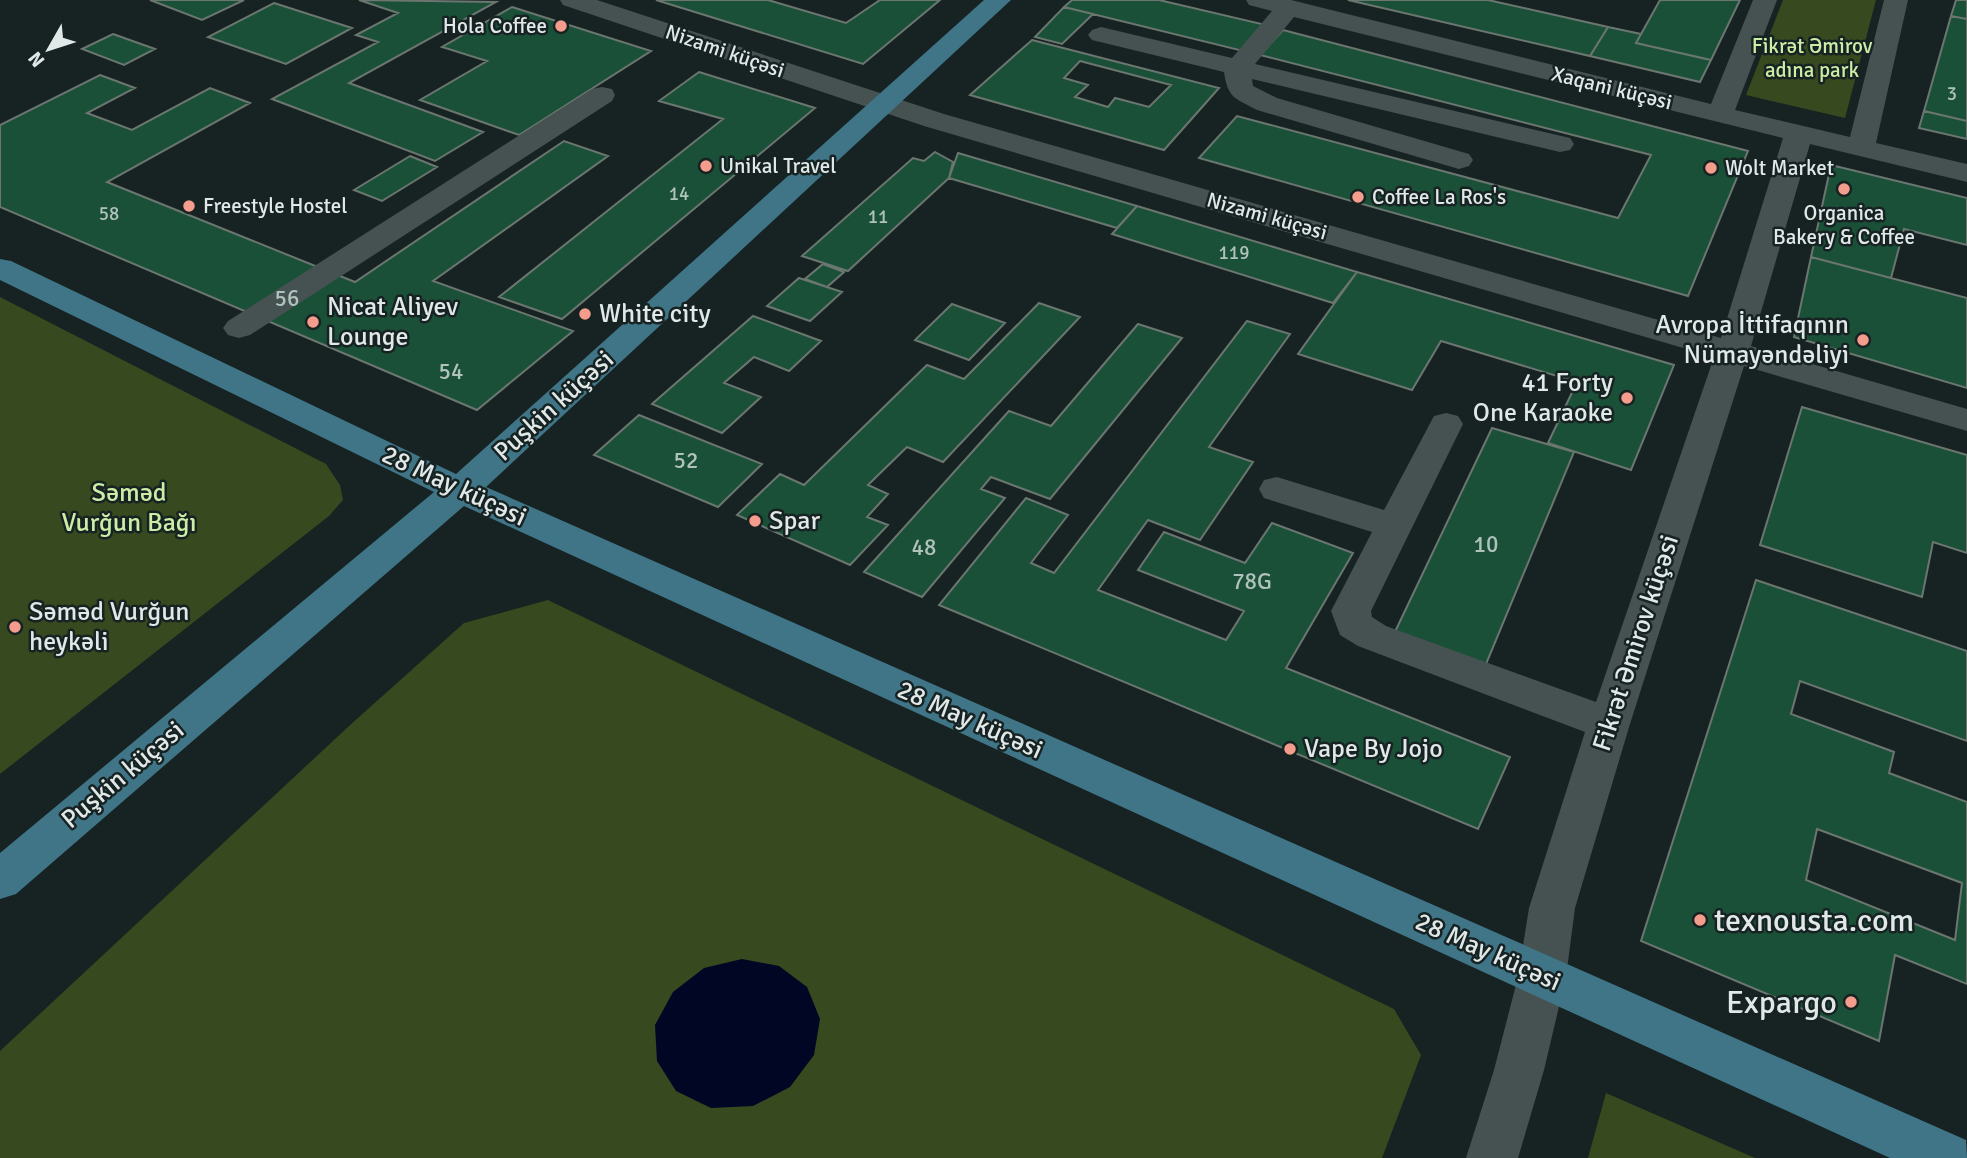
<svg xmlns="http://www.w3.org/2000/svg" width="1967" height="1158" viewBox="0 0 1967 1158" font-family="Signika,sans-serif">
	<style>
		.green { fill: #37491f }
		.water { fill: #000624 }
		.building { fill: #1b5038; stroke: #6b7670; stroke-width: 2; fill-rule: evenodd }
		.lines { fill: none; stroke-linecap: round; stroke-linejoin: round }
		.minor { fill: #455251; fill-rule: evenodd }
		.major { fill: #3f7586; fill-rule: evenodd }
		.poi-dot { fill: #f49d8c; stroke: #172222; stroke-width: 2.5 }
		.labels { text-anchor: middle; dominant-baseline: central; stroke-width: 5; stroke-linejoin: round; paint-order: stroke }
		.far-number-label { font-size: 19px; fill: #b0c2bc }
		.far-poi-label { font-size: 21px; fill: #e1e8e8; stroke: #172222; text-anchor: start }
		.far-park-label { font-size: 21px; fill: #cceda6; stroke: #172222 }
		.far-street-label { font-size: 21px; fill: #e1e8e8; stroke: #172222 }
		.number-label { font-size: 23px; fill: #b0c2bc }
		.poi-label { font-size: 26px; fill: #e1e8e8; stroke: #172222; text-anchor: start }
		.street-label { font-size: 26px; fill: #e1e8e8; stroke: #172222 }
		.park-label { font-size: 26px; fill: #cceda6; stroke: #172222 }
		.near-poi-label { font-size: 32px; fill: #e1e8e8; stroke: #172222; text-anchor: start }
	</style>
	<rect width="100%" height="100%" fill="#172222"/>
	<path class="green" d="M1783,0H1876L1845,118L1746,95Z
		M0,297L326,464L340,485L343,500L329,516L0,774Z
		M548,600L1394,1009L1421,1055L1382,1158H0V1051L349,726L464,623Z
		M1606,1093L1755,1158H1588Z"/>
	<path class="water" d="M742,959L779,966L807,987L820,1019L814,1055L790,1087L753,1106L711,1108L676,1091L657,1061L655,1025L673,992L704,968Z"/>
	<path class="building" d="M150,0H244L202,20Z
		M359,0L496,2L349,83L483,132L435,161L272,99L378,42L356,35L398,13Z
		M656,0H768L846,23L880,0H940L863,64Z
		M1072,0H1159L1266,25L1243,51L1064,7Z
		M1348,0H1488L1608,27L1590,56Z
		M1660,0H1740L1711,60L1636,43Z
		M1956,0H1967V19L1951,16Z
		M274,3L352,28L286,64L208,37Z
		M512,7L651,51L519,135L420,100L487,61L442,47Z
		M1064,7L1093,14L1062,44L1035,37Z
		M1951,16L1967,19V121L1924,111Z
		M1608,27L1641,34L1636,43L1711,60L1700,82L1590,56Z
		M1283,30L1748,151L1688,296L1199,158L1237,116L1618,218L1651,155L1260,55Z
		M113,34L155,49L124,65L82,49Z
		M1032,40L1219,88L1164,150L970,95ZM1080,61L1171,85L1149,107L1115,98L1108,107L1075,97L1088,85L1064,78Z
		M699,72L815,108L562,319L499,297L723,119L659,101Z
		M100,75L135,88L87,113L132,130L210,88L250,103L107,182L355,282L564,141L608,156L433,281L573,331L477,410L0,207V125Z
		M1924,111L1967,121V139L1919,128Z
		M935,152L953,162L949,178L848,271L802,256L913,158L924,161Z
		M958,153L1137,206L1117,228L949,178Z
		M410,156L437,167L382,201L354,190Z
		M1831,165L1967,198V245L1904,229L1891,278L1811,257Z
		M1137,206L1357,272L1333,303L1112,234Z
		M1811,257L1967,298V388L1794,337Z
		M823,264L844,272L827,287L805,279Z
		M1357,272L1674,365L1631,470L1548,443L1577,382L1441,341L1412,390L1298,354Z
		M799,278L842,292L810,321L767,306Z
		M1039,303L1080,317L943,462L907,447L868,485L888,494L867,517L888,525L850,565L737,515L780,474L804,485L927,365L964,379Z
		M952,304L1005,323L969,360L915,340Z
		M753,316L821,341L789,371L754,357L724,383L761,397L722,433L652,404Z
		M1247,321L1290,334L1209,447L1253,462L1200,540L1148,520L1098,590L1226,640L1244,611L1138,570L1164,532L1245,563L1272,523L1353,553L1286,668L1510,757L1478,829L939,605L1026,498L1068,515L1031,563L1054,573Z
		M1138,324L1182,338L1050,499L991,477L981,489L1005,498L922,597L864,572L1009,411L1051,426Z
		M1802,407L1967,455V553L1933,542L1922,597L1760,545Z
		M639,415L762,464L718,507L594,455Z
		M1492,428L1574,452L1484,669L1393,636Z
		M1756,580L1967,651V741L1800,681L1791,714L1894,752L1889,773L1967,802V984L1895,955L1879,1041L1641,941ZM1817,829L1962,883L1955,940L1806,880Z"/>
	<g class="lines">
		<path class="minor" d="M560,0H597L944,114L1721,338L1783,138L1294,17L1255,64L1570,138L1574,144L1570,150L1560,152L1252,79L1253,86L1277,98L1469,154L1473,160L1469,166L1459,169L1257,110C1235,98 1228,99 1224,72L1092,40L1088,35L1092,30L1101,27L1232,58L1272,11L1249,5L1246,0H1291L1711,104L1753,0H1777L1735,110L1850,137L1884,0H1908L1876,143L1967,164V182L1810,144L1751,346L1967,409V431L1744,366L1630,724L1575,908L1566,977L1544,1070L1518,1158H1466L1494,1070L1518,977L1529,908L1585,732L1358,646L1340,635L1331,611L1372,532L1264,498L1259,489L1264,480L1277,477L1384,510L1434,416L1446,413L1458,416L1463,424L1371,611L1372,617L1386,626L1596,702L1714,357L924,126L563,5Z
			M602,87L612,89L615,95L612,101L250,335L239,338L228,335L223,328L228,321L592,89Z"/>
		<path class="major" d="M984,0H1011L486,487L1966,1140L1967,1158H1890L464,506L16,894L0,899V853L434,492L0,280V259L11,261L456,474Z"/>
	</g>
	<g class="poi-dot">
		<circle cx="561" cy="26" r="7"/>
		<circle cx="706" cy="166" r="7"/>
		<circle cx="1711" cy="168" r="7"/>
		<circle cx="1844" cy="189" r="7"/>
		<circle cx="1358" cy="197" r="7"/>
		<circle cx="189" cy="206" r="7"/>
		<circle cx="585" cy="314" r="7"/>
		<circle cx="313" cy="322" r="7"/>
		<circle cx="1863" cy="340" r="7"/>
		<circle cx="1627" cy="398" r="7"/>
		<circle cx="755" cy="521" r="7"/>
		<circle cx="15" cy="627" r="7"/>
		<circle cx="1290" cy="749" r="7"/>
		<circle cx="1700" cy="920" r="7"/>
		<circle cx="1851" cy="1002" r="7"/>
	</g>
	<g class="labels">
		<g class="far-number-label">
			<text x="1952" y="94">3</text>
			<text x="679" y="194">14</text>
			<text x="109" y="214">58</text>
			<text x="878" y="217">11</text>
			<text x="1234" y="253">119</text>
		</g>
		<g class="far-poi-label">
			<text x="547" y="26" text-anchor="end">Hola Coffee</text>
			<text x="720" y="166">Unikal Travel</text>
			<text x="1725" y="168">Wolt Market</text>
			<text x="1372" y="197">Coffee La Ros's</text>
			<text x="203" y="206">Freestyle Hostel</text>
			<text x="1844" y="213" text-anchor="middle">Organica<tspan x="1844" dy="24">Bakery &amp; Coffee</tspan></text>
		</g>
		<g class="far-park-label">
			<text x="1812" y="46">Fikrət Əmirov<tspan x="1812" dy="24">adına park</tspan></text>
		</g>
		<g class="far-street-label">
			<text transform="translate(725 51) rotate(19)">Nizami küçəsi</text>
			<text transform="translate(1612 88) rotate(14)">Xaqani küçəsi</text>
			<text transform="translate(1267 216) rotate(16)">Nizami küçəsi</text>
		</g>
		<g class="number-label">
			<text x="287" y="298">56</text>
			<text x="451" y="371">54</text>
			<text x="686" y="460">52</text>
			<text x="1486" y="544">10</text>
			<text x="924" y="547">48</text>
			<text x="1252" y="581">78G</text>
		</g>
		<g class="poi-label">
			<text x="327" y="307">Nicat Aliyev<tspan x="327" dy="30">Lounge</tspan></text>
			<text x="599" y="314">White city</text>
			<text x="1849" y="325" text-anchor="end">Avropa İttifaqının<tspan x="1849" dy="30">Nümayəndəliyi</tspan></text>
			<text x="1613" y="383" text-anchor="end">41 Forty<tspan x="1613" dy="30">One Karaoke</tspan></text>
			<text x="769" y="521">Spar</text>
			<text x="29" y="612">Səməd Vurğun<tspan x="29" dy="30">heykəli</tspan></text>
			<text x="1304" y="749">Vape By Jojo</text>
		</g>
		<g class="street-label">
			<text transform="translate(554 406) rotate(-42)">Puşkin küçəsi</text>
			<text transform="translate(454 486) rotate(25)">28 May küçəsi</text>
			<text transform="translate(1636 643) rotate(-72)">Fikrət Əmirov küçəsi</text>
			<text transform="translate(970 720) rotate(24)">28 May küçəsi</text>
			<text transform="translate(123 775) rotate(-40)">Puşkin küçəsi</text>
			<text transform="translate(1488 952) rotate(24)">28 May küçəsi</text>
		</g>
		<g class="park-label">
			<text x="129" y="493">Səməd<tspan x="129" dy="30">Vurğun Bağı</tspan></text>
		</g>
		<g class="near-poi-label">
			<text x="1714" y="920">texnousta.com</text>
			<text x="1837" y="1002" text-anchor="end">Expargo</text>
		</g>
	</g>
	<g transform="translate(49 49) rotate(231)" stroke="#172222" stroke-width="5" paint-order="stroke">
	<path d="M0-5L12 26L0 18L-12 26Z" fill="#e1e8e8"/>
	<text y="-10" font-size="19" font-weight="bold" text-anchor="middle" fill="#e1e8e8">N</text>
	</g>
</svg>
